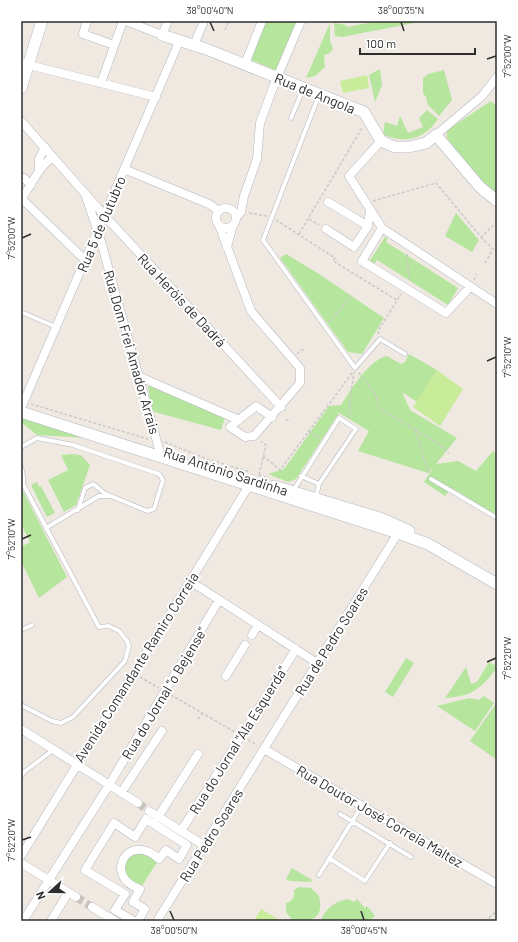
<svg xmlns="http://www.w3.org/2000/svg" width="518" height="942" viewBox="0 0 518 942" font-family="Barlow,sans-serif">
	<style>
		.green { fill: #b6e59e }
		.pitch { fill: #c9ec9a }
		.lines { fill: none; stroke-linecap: round; stroke-linejoin: round }
		.street-tunnel { stroke: #c8c4bd; stroke-width: 8; stroke-dasharray: 8 4; stroke-linecap: butt }
		.lane-casing { stroke: #b4b7c1; stroke-width: 5 }
		.street-casing { stroke: #b4b7c1; stroke-width: 9 }
		.secondary-casing { stroke: #b4b7c1; stroke-width: 12 }
		.path { stroke: #c9c9c9; stroke-width: 1.5; stroke-dasharray: 3 2; stroke-linecap: butt }
		.lane { stroke: #fff; stroke-width: 4 }
		.street { stroke: #fff; stroke-width: 8 }
		.secondary { stroke: #fff; stroke-width: 11 }
		.ticks { fill: none; stroke: #2e2e2e; stroke-width: 1.5 }
		.labels { text-anchor: middle; dominant-baseline: central; stroke-width: 4; stroke-linejoin: round; paint-order: stroke }
		.street-label { font-size: 14px; fill: #2e2e2e; stroke: #fff }
		.neatline { fill: none; stroke: #2e2e2e; stroke-width: 1.5 }
		.ticks-label { font-size: 10px; text-anchor: middle; fill: #2e2e2e }
	</style>
	<rect width="100%" height="100%" fill="#efe9e1"/>
	<path class="green" d="M266,21H298L277,71L251,60Z
		M379,21H424L342,37L335,36L334,23L346,25L347,27Z
		M330,23V40L333,49L330,53L324,55L325,67L315,76L306,78Z
		M380,69L382,85L375,102L369,75Z
		M444,70L452,100L439,116L428,105L426,97L423,93V78L428,74Z
		M491,101L497,106V196L482,183L447,138V130Z
		M427,110L438,119C425,139 404,145 383,134L385,122L397,126L400,116L408,133L423,127L419,118Z
		M456,213L479,240L472,252L445,236Z
		M385,237H388L386,242L458,288L448,305L377,260L373,266L369,262Z
		M286,254L319,274L384,318L362,354L348,352L280,258Z
		M409,354L437,370L417,402L402,392L410,410L457,438L436,464L458,461L476,471L493,451L497,455V516L452,488L445,496L424,482L434,466L428,473L358,451L369,431L339,413L296,479L288,482L268,474L284,469L329,406L341,405C351,389 369,360 387,356L401,364L405,362Z
		M148,384L225,417L221,430L151,411Z
		M21,417L87,438L37,435L21,422Z
		M72,454L81,455L90,465L76,505L64,512L48,480L68,470L61,455Z
		M37,482L39,487L41,486L55,513L47,517L31,485Z
		M21,491H23L67,577L39,598L21,561V547L30,542L21,524Z
		M406,658L414,663L393,697L385,692Z
		M497,660V668C480,689 473,696 445,698L466,667L471,684L477,682L489,662L494,665Z
		M484,696L494,703L475,731L437,706L469,698L479,700Z
		M497,702V760L470,741Z
		M134,850L159,859L140,889L128,883L123,858Z
		M292,868L312,880L311,882L290,881L286,879Z
		M299,887L311,888L319,896C324,920 312,921 293,921L286,912V903L291,901L294,896V890Z
		M348,899L354,902L357,899L365,908L367,906L375,916L369,921H321C324,909 336,901 348,899Z"/>
	<path class="pitch" d="M367,75L369,88L343,93L340,81Z
		M437,370L463,389L440,426L413,407Z
		M261,909L281,921H254Z"/>
	<g class="lines">
		<path class="street-tunnel" d="M138,803L149,811
			M76,897L92,907"/>
		<defs>
			<path id="lane" d="M319,95L263,240L355,368L380,339L405,354
				M291,118L303,89
				M21,312L56,327
				M21,447L37,438L73,445L159,474L163,480L154,509L147,511L111,496H99L46,528
				M21,466L23,476V484
				M431,479L497,518
				M21,485L23,484L99,627L109,626L119,631L127,641L129,647L127,653L125,661L73,717L61,723L52,721L21,705
				M293,491L339,418L356,429L319,484L301,476
				M316,498L319,484
				M78,510L85,488L93,484C99,487 102,493 108,495
				M21,630L32,625
				M21,776L24,772L53,750
				M340,814L411,857
				M329,858L365,881L390,843
				M319,875L361,807"/>
			<path id="street" d="M87,21L83,34L114,45
				M126,21L162,35L168,21
				M194,45L204,21
				M21,63L156,97
				M245,64L262,21
				M101,83L123,21
				M21,121L104,215L281,407
				M436,135L482,96L497,77
				M381,141L349,176L382,228L497,304
				M124,169L209,204L219,211
				M39,171V159L45,147
				M21,179L24,178L31,185
				M86,197L100,238L159,449
				M22,199L86,261
				M21,200L39,171L52,156
				M328,202L368,226
				M216 218a10 10 0 1 1 20 0a10 10 0 1 1-20 0Z
				M236,218L241,212L244,196L257,159L260,123L274,85L301,21
				M219,225L251,311L300,368V383L254,436L245,437L230,427L256,406L272,417
				M382,228L362,261L446,313L470,287
				M326,229L354,247L368,226L370,211
				M227,247L233,225
				M140,377L239,420
				M22,406L179,42
				M190,581L317,663
				M252,635L258,625
				M226,676L245,645
				M21,729L138,803
				M264,749L497,884
				M121,793L162,731
				M149,811L205,846
				M158,817L198,754
				M181,831L296,649
				M21,856L253,479
				M21,863L76,897
				M92,907L115,921
				M23,921L109,785L219,600
				M51,921L68,893
				M134,921L115,910L125,894L85,870L114,823L135,837L146,819L187,845L179,859L166,850L159,859C128,830 102,877 140,889L133,902L145,909L138,921
				M157,921L398,533L395,528"/>
			<path id="secondary" d="M162,35L206,49L364,112L381,141L395,147H409L426,143L436,135L480,187L497,201
				M21,88L42,21
				M21,412L398,533L428,544L497,584
				M274,486L383,519L409,531"/>
		</defs>
		<use href="#lane" class="lane-casing"/>
		<use href="#street" class="street-casing"/>
		<use href="#secondary" class="secondary-casing"/>
		<path class="path" d="M223,21L228,23
			M225,30L229,21
			M373,201L436,183L481,237L497,222
			M249,213L267,216
			M309,219L319,225
			M276,220L335,258L333,261L397,300
			M299,234L362,128
			M481,237L497,253
			M407,254L409,280
			M485,263L493,249
			M474,280L477,274
			M329,322L352,295
			M379,334L378,331L401,294
			M297,354L305,348
			M359,373L375,393L379,408L415,430L429,474
			M31,404L148,439
			M347,417L350,415V399L354,372
			M286,419L289,421
			M415,430L433,440L449,453
			M308,431L320,439
			M165,442L207,459L250,472
			M263,456L280,470L352,373
			M259,475L269,478
			M259,475L266,445L261,441
			M140,677L159,688
			M171,695L235,732
			M198,719L202,713
			M248,740L257,745
			M485,921L497,911"/>
		<use href="#lane" class="lane"/>
		<use href="#street" class="street"/>
		<use href="#secondary" class="secondary"/>
	</g>
	<path class="ticks" d="M210,22L214,31M401,22L404,31M487,59L496,56M22,238L31,234M487,361L496,357M22,539L31,535M487,662L496,658M22,840L31,837M170,911L174,920M361,911L364,920"/>
	<g class="labels">
		<g class="street-label">
			<text transform="translate(315 93) rotate(22)">Rua de Angola</text>
			<text transform="translate(101 224) rotate(-67)">Rua 5 de Outubro</text>
			<text transform="translate(182 300) rotate(47)">Rua Heróis de Dadrá</text>
			<text transform="translate(132 352) rotate(74)">Rua Dom Frei Amador Arrais</text>
			<text transform="translate(226 471) rotate(18)">Rua António Sardinha</text>
			<text transform="translate(331 641) rotate(-58)">Rua de Pedro Soares</text>
			<text transform="translate(136 667) rotate(-58)">Avenida Comandante Ramiro Correia</text>
			<text transform="translate(164 693) rotate(-59)">Rua do Jornal "o Bejense"</text>
			<text transform="translate(238 740) rotate(-58)">Rua do Jornal "Ala Esquerda"</text>
			<text transform="translate(380 816) rotate(30)">Rua Doutor José Correia Maltez</text>
			<text transform="translate(211 835) rotate(-58)">Rua Pedro Soares</text>
		</g>
	</g>
	<rect width="518" height="942" fill="none" stroke="#ffffff" stroke-width="44"/>
	<g transform="translate(50 892) rotate(249)" stroke="#ffffff" stroke-width="3" paint-order="stroke">
	<path d="M0-3L7 15L0 10L-7 15Z" fill="#2e2e2e"/>
	<text y="-6" font-size="11" font-weight="bold" text-anchor="middle" fill="#2e2e2e">N</text>
	</g>
	<path d="M360 48v6h115v-6" fill="none" stroke="#2e2e2e" stroke-width="2"/>
	<text x="366" y="48" font-size="12" fill="#2e2e2e" stroke="#ffffff" stroke-width="3" paint-order="stroke">100 m</text>
	<rect x="22" y="22" width="474" height="898" class="neatline"/>
	<g class="ticks-label">
		<text x="210" y="14">38°00'40"N</text>
		<text x="401" y="14">38°00'35"N</text>
		<text transform="translate(507 56) rotate(-90)" y="4">7°52'00"W</text>
		<text transform="translate(11 238) rotate(-90)" y="4">7°52'00"W</text>
		<text transform="translate(507 357) rotate(-90)" y="4">7°52'10"W</text>
		<text transform="translate(11 539) rotate(-90)" y="4">7°52'10"W</text>
		<text transform="translate(507 658) rotate(-90)" y="4">7°52'20"W</text>
		<text transform="translate(11 840) rotate(-90)" y="4">7°52'20"W</text>
		<text x="174" y="934">38°00'50"N</text>
		<text x="364" y="934">38°00'45"N</text>
	</g>
</svg>
